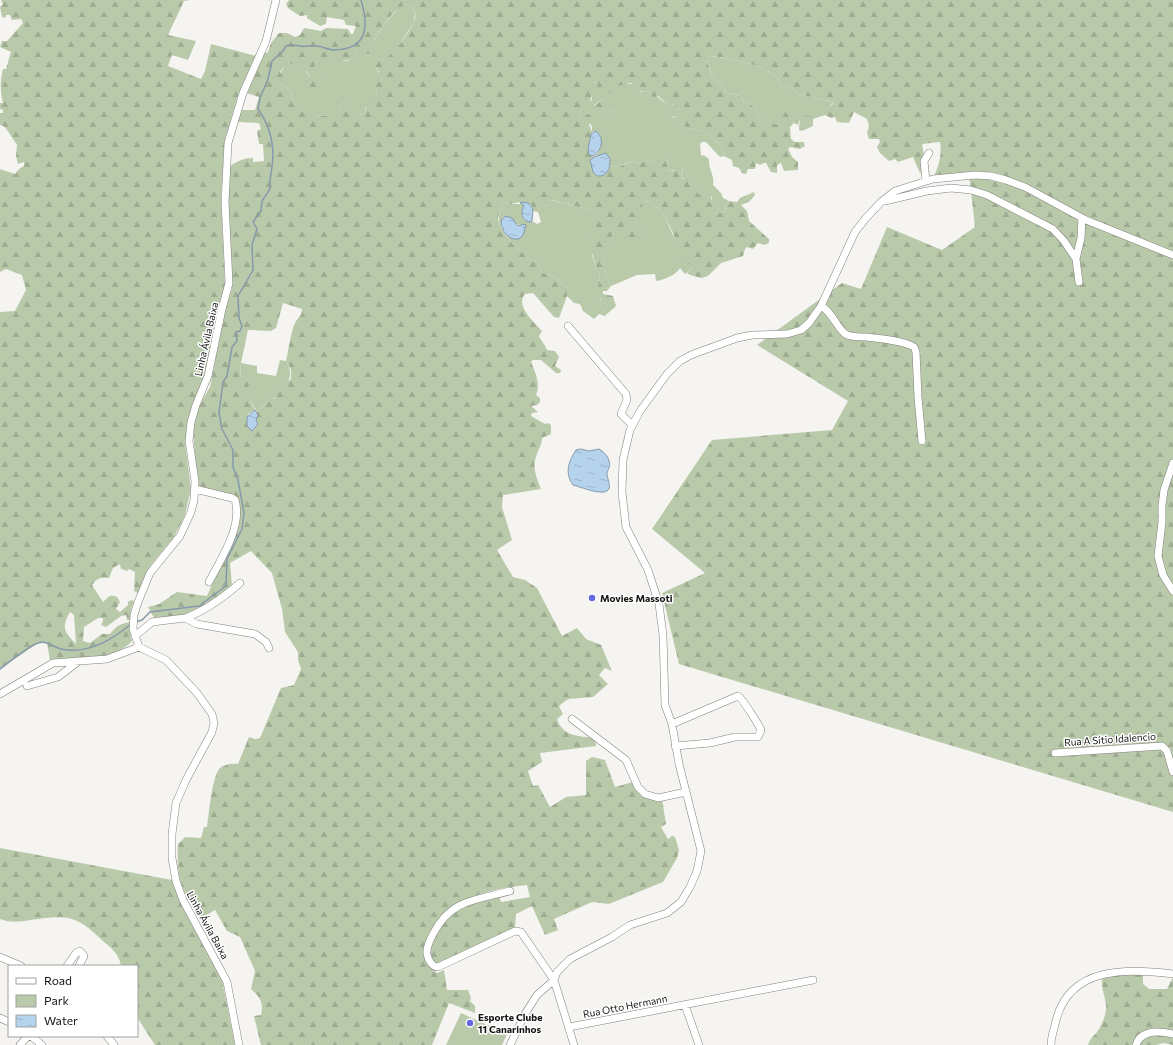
<svg xmlns="http://www.w3.org/2000/svg" width="1173" height="1045" viewBox="0 0 1173 1045" font-family="Commissioner,sans-serif">
	<style>
		.green { fill: #b9caab; fill-rule: evenodd }
		.forest { fill: url(#forest-firs); fill-rule: evenodd }
		.water { fill: url(#water-ripples); stroke: #8599ab }
		.lines { fill: none; stroke-linecap: round; stroke-linejoin: round }
		.stream { stroke: #8599ab; stroke-width: 1.5 }
		.minor-casing { stroke: #82807d; stroke-width: 8 }
		.minor { stroke: #fff; stroke-width: 7 }
		.poi-dot { fill: #6469e2; stroke: #fff; stroke-width: 1.5 }
		.labels { text-anchor: middle; dominant-baseline: central; stroke-width: 3; stroke-linejoin: round; paint-order: stroke }
		.street-label { font-size: 10px; fill: #141312; stroke: #fff }
		.poi-label { font-size: 10px; font-weight: bold; fill: #141312; stroke: #fff; text-anchor: start }
	</style>
	<defs>
		<pattern id="forest-firs" width="22" height="20" patternUnits="userSpaceOnUse"><rect width="22" height="20" fill="#b9caab"/><path d="M5 1l3.5 6h-7zM16 11l3.5 6h-7z" fill="#9ead92"/></pattern>
		<pattern id="water-ripples" width="26" height="14" patternUnits="userSpaceOnUse"><rect width="26" height="14" fill="#b6d3ed"/><path d="M2 4q2-2 4 0t4 0M15 11q2-2 4 0t4 0" fill="none" stroke="#9cb4ca"/></pattern>
	</defs>
	<rect width="100%" height="100%" fill="#f6f4f1"/>
	<path class="green" d="M407,4L413,7L415,13L414,22L392,56L382,60L376,68L382,79L377,88L376,95L365,108L366,113L357,114L341,105L339,112L327,116L314,115L293,100L290,90L281,84C280,74 280,70 289,63L304,68L310,78L315,70L314,68L317,61H347L373,42L384,25L400,6Z
		M709,56C725,57 767,65 777,78C779,80 780,84 781,86L790,87L798,94L834,102L825,111V115L813,119L812,117L800,119L798,125L794,123L786,112H780L778,126L764,124L752,105L744,102L740,96L727,93L721,82L718,83L712,75L707,60Z
		M594,82L598,83L604,91L620,84H637L640,92C651,88 659,99 668,105L670,103L680,110V116L671,117L678,126L682,124L687,128L702,131L722,146L724,156L720,157L706,142H702L700,144L701,155L705,156L709,159C708,169 715,175 713,185L721,193L723,198L729,201L725,204L726,211L716,214L711,201L712,197L699,195L694,187L690,186L688,181L681,177L683,169L669,171L667,165L668,159L654,162L644,161L637,164L633,161L617,167L610,166V159L598,155L593,156L598,153C600,144 603,137 596,131L592,132V127L586,116L581,117L579,113L581,109L592,100L590,88ZM603,99L604,102L611,105L613,111H609L606,115L596,112L594,105Z
		M642,198L659,209L664,215L680,251L692,269L685,274L680,268C676,275 664,280 656,281L655,274L637,275L611,286C602,275 602,244 614,233C617,230 624,228 628,226L647,234L635,221Z
		M550,200L600,212L595,226L592,255L597,270L600,271L598,287L602,307L607,314L605,316L599,314L594,319L583,311L580,304L574,303L567,296V288L554,277L540,271L538,263C525,257 510,244 504,231L508,236L523,235L524,229L521,225L516,224L512,218L503,217L501,226C496,219 501,209 504,202L510,204H524L530,222L532,221L537,224L541,222L538,212L533,211V209H539L541,206L549,205Z
		M280,360L286,361C296,379 286,383 276,398L270,399L257,412L250,400L244,398L240,379L241,363L257,366V373L276,376Z
		M461,1013L507,1034L502,1045H446Z"/>
	<path class="forest" d="M1,0H190L184,1L168,35L196,41L188,60L172,55L168,66L201,79L205,71L211,44L256,56L238,95L225,139L221,197L225,286L216,318L206,373L191,408L185,442L191,489L185,515L174,537L150,566L138,593L134,591L135,572L129,569L127,571L121,569L120,564L113,568L109,578C101,577 97,578 92,585L103,602C108,597 110,594 117,597L120,602L116,609L120,612L128,605V602L131,600L134,601L131,609L130,620H127L126,615L121,616L106,627L101,625L103,621V618H98L84,627L83,641L90,643L102,634H110C116,626 121,623 131,622L130,633L132,641C115,661 75,659 50,661L47,642L38,643L0,669V312L15,311L26,290L22,275L6,269L0,272V169L15,174L19,169L24,166V162L18,164L16,156L17,145L5,127L0,125V113H3V110L0,109V103H3C0,91 0,80 3,69H6L11,52L0,47L2,41H7L23,23L21,19L12,20L10,15H6L5,18L2,17L0,7L3,4ZM70,612L74,615L76,644C64,631 61,628 70,612Z
		M289,0H1173V812L679,664L662,593L705,573L652,529L712,440L832,430L848,401L757,345L842,283L861,289L887,227L942,250L975,227L969,174L933,178C939,166 942,155 940,142L922,144L924,155L922,172L920,173L913,157L898,162L895,159L889,161L880,153L877,147L880,142L879,139H869L867,133L869,126L867,119L854,112L849,123L837,122L835,117L831,118L825,115V111L827,106H831L834,102L798,94L790,87L781,86C780,84 779,80 777,78C767,65 725,57 709,56L707,61L712,75L718,83L721,82L727,93L740,96L744,102L752,105L764,124L772,123L778,125L779,114L780,112H786L794,123L790,127L791,139L795,142H804L805,146L800,149L790,147L788,149L792,157L798,162V170L784,171L781,163L777,165V173L771,172L766,163H764L760,165L756,163L755,169H748L746,174L742,173L739,168L733,166L732,160L724,156L722,146L702,131L687,128L682,124L678,126L677,131H671L668,126L670,118L680,116V110L678,109L675,110L673,108V104L668,105L658,96L652,97L650,92L637,91V85L630,83L617,86V91L614,93H606L607,98L605,102L615,105L617,110L609,111L606,115L592,114L593,122L589,124L592,132L589,155L594,157L590,160L608,171L610,166L618,167L633,161L637,164L644,161L654,162L657,160L666,157L668,159L667,165L669,171H674L676,164L679,163L683,167L681,177L683,179L689,176L691,179L688,181L690,186H694L699,195H703L705,191L711,194V201L714,204L716,214L726,211L725,204L729,201L737,202L740,198L754,192L755,195L749,202L741,205L747,211L749,221L769,239V243L764,245L758,243L753,249L747,247L745,249L743,256L721,263L708,276L702,278L690,275L687,273L692,269L687,262L681,261L673,233L664,215L659,209L642,198V219L636,222L647,234L640,241H629C623,236 625,233 627,227C623,229 616,231 613,234C603,247 602,274 611,286L607,291H603V294L613,296L616,306L607,314L602,307L600,297L595,293L598,286L600,272L597,270L589,242L599,212L551,200L549,205L541,206L539,209H533L531,205L521,202L510,204L504,202C502,208 496,217 499,223C506,240 522,255 538,263L540,271L554,277L567,288V296L559,318L554,317L533,293L525,294C515,306 534,322 542,331L539,336C541,341 545,344 547,350L555,351L559,357L555,366L561,370L560,373H556L541,360H533L531,362C535,372 541,384 536,395L540,398V402L537,405L531,406L538,412L532,413L531,416L545,424L548,423L551,425V434L542,438C542,445 538,449 536,457C532,468 537,479 541,489L503,495L502,507L512,540L497,550L513,577L525,580L537,588L562,636L577,628L586,639L601,645L612,671L605,668L599,675L608,684L593,697L568,699L559,706L563,714L557,719C563,737 579,736 595,738L596,746L540,753L542,762L528,771L533,786L538,785L550,807L566,797L586,795V761L592,757L605,760L615,787L633,782C641,794 646,800 662,799L666,824L661,827L668,839L672,836L675,837L679,850L677,858L663,882L609,904L592,902L554,919L558,930L545,935L532,906L516,914L515,927L437,964C416,948 450,912 466,905C476,901 488,899 499,896L501,902L530,897L527,885C504,887 453,896 440,918C433,929 430,945 425,958L430,968L437,973L444,970L447,990H468L471,998L470,1001L475,1006V1013L449,1003L432,1045H261L254,1016L261,1015C264,1003 260,997 251,989L255,971L240,937L227,931L215,910L200,919C182,890 176,879 178,844L185,837L201,838L204,827H207C209,814 212,776 220,768C225,764 232,763 238,764L249,737L255,739L260,738L281,688L294,685L301,669L298,660V652L285,632L282,609L272,573L251,551L230,563L232,586L224,593L193,614L154,618L148,607L159,604L177,592L207,596L225,554L237,501L197,487L193,429L198,408L210,387L225,310L232,288L228,217L230,166C237,161 244,158 253,158V162L264,161L263,144H259L257,131L261,129L259,123L236,122L239,110H255L259,97L246,93L264,53L268,52L271,43L279,33H287L295,37L300,35L304,28L321,31L326,28L348,29L351,34H353L356,26L346,25L344,20L327,17L326,24L320,26L307,18V15L300,16L288,8L286,4ZM407,4L413,7C415,12 416,14 415,19C412,29 391,59 382,60L381,54L376,52C373,60 374,66 379,72L378,76L382,79L381,81L377,79L375,84L377,88L376,95L373,94L365,101L366,113L357,114L344,96L335,100L341,105L339,112L330,111L327,116L314,115L308,104L303,105L293,100L290,90L281,84L284,78L280,72L283,68L288,67L289,63C299,67 306,67 310,78L307,83L309,86L308,91L313,94L323,83L319,71L314,68L317,61C329,61 350,65 357,53L369,54L373,47V42C381,30 392,9 407,4ZM594,82L598,83L596,90L598,94L604,91L606,92L603,94V99L590,109L592,113L581,117L579,113L581,109L589,106C593,97 589,90 594,82ZM283,303L302,309C302,316 298,317 295,323C290,334 289,349 286,361L291,370V379L287,382H281L276,390V398L270,399L257,412L256,427L252,431L248,414L255,410L250,400L244,398L243,388L248,387L250,382L240,379L241,363L248,330L271,331L276,328Z
		M804,116L813,117V126L802,131L799,130L800,119Z
		M0,848L172,880L179,898L222,980L235,1045H155L137,1017V966H121C119,953 111,948 102,940C75,914 66,915 30,920C19,922 11,923 0,919Z
		M1143,973V984L1149,989H1167L1173,977V1045L1164,1043L1156,1045H1088C1090,1038 1093,1037 1097,1032C1101,1027 1106,1015 1106,1009C1107,997 1098,986 1104,974Z"/>
	<path class="water" d="M596,131C605,139 602,150 593,156L589,155L588,149L591,134Z
		M606,153L610,159C610,168 608,177 597,176L593,172L590,160L594,157Z
		M521,202L528,203L533,209L532,221L530,222C520,220 521,212 524,205L520,203Z
		M505,216L512,218L518,226L525,224L526,226L523,235L519,239C509,241 501,231 501,221Z
		M255,410L258,415L256,421L258,424L252,431L247,426V417Z
		M581,449L589,451L599,449C604,452 608,456 609,461C611,466 608,469 607,473C607,480 614,490 604,492C594,493 581,487 573,485C564,472 569,461 576,450Z"/>
	<g class="lines">
		<path class="stream" d="M136,622L142,620L150,612L199,606L226,586L227,559L242,529L244,513L238,480L233,467V450L222,429L219,413L223,382L227,376L232,347L237,341L236,332L240,331L242,326L239,318L238,296L253,270L252,245L257,229L253,222L261,211L262,201L270,189C269,181 271,175 272,167C275,146 270,126 258,109L260,98L268,79L272,61L283,51L286,46C292,44 294,45 300,46C305,47 311,45 316,46C322,46 328,50 334,50C368,49 369,27 361,0
			M0,669C9,662 29,646 38,643C47,640 53,647 61,649C88,655 112,640 131,624"/>
		<defs>
			<path id="minor" d="M926,181L924,161L929,153
				M885,201L927,191L951,188L971,190L987,195L1053,229L1064,241L1076,259L1079,282
				M1076,259L1081,238L1082,218
				M821,306C833,312 837,330 847,335C853,337 860,337 866,337C881,339 901,340 914,347L916,352L918,397L922,441
				M568,326L626,394L627,400L621,414L632,425
				M1173,463L1164,490L1162,506V522L1158,556L1163,575L1173,591
				M195,489L232,498L235,500C243,526 221,559 209,582
				M185,618C205,611 224,597 240,583
				M135,636L152,622L185,618L197,624L255,634L266,642L269,648
				M27,686L58,677L79,661
				M0,694L53,663L107,659L139,647
				M572,719L626,760L638,787L645,794L658,798L686,792
				M672,724L738,696C742,698 759,725 761,730L758,737H735L710,743L675,746
				M1055,753L1162,746L1167,751L1173,772
				M510,891C476,900 451,899 433,934C430,940 426,947 427,954C428,960 432,967 438,967L515,931L521,932L554,980L574,1045
				M0,957L21,966
				M67,966L76,953L80,951L84,956L79,966
				M685,1005L699,1045
				M0,1018L9,1022
				M569,1027L813,980
				M31,1036L42,1045
				M107,1036L114,1045
				M20,1045L28,1036
				M239,1045L227,982L183,900L176,881L172,858V834L176,803L186,780L212,732L214,723L212,714L197,693L166,660L139,647L133,629L134,615L138,602L150,573L180,536L191,512L194,500L195,481L189,441L191,422L196,405L208,376L222,309L229,283L225,202L228,143L243,93L266,41L276,0
				M510,1045L525,1014L537,995L554,980L557,972L570,959L612,937L630,925L667,913L681,902L690,887L697,871L701,851L679,764L672,724L665,705L663,635L659,604L648,570L626,527L622,492L623,460L630,430L640,411L667,374L680,361L691,355L737,338L752,335L787,334L801,330L809,323L821,306L855,232L866,218L881,202L895,191L933,179L975,175L991,176L1006,180L1025,187L1086,220L1173,255
				M1051,1045C1051,1037 1054,1029 1056,1021C1069,966 1128,968 1173,974
				M1136,1045C1141,1029 1160,1031 1173,1034"/>
		</defs>
		<use href="#minor" class="minor-casing"/>
		<use href="#minor" class="minor"/>
	</g>
	<g class="poi-dot">
		<circle cx="592" cy="598" r="4"/>
		<circle cx="470" cy="1023" r="4"/>
	</g>
	<g class="labels">
		<g class="street-label">
			<text transform="translate(206 339) rotate(-77)">Linha Ávila Baixa</text>
			<text transform="translate(1110 739) rotate(-4)">Rua A Sítio Idalencio</text>
			<text transform="translate(208 925) rotate(61)">Linha Ávila Baixa</text>
			<text transform="translate(625 1006) rotate(-11)">Rua Otto Hermann</text>
		</g>
		<g class="poi-label">
			<text x="600" y="598">Movies Massoti</text>
			<text x="478" y="1017">Esporte Clube<tspan x="478" dy="12">11 Canarinhos</tspan></text>
		</g>
	</g>
	<rect x="8" y="965" width="130" height="72" fill="#ffffff" stroke="#a1a1a0"/>
	<rect x="16" y="978" width="20" height="6" fill="#ffffff" stroke="#a1a1a0"/>
	<text x="44" y="985" font-size="12" fill="#141312">Road</text>
	<rect x="16" y="995" width="20" height="12" fill="#b9caab" stroke="#a1a1a0"/>
	<text x="44" y="1005" font-size="12" fill="#141312">Park</text>
	<rect x="16" y="1015" width="20" height="12" fill="url(#water-ripples)" stroke="#a1a1a0"/>
	<text x="44" y="1025" font-size="12" fill="#141312">Water</text>
</svg>
